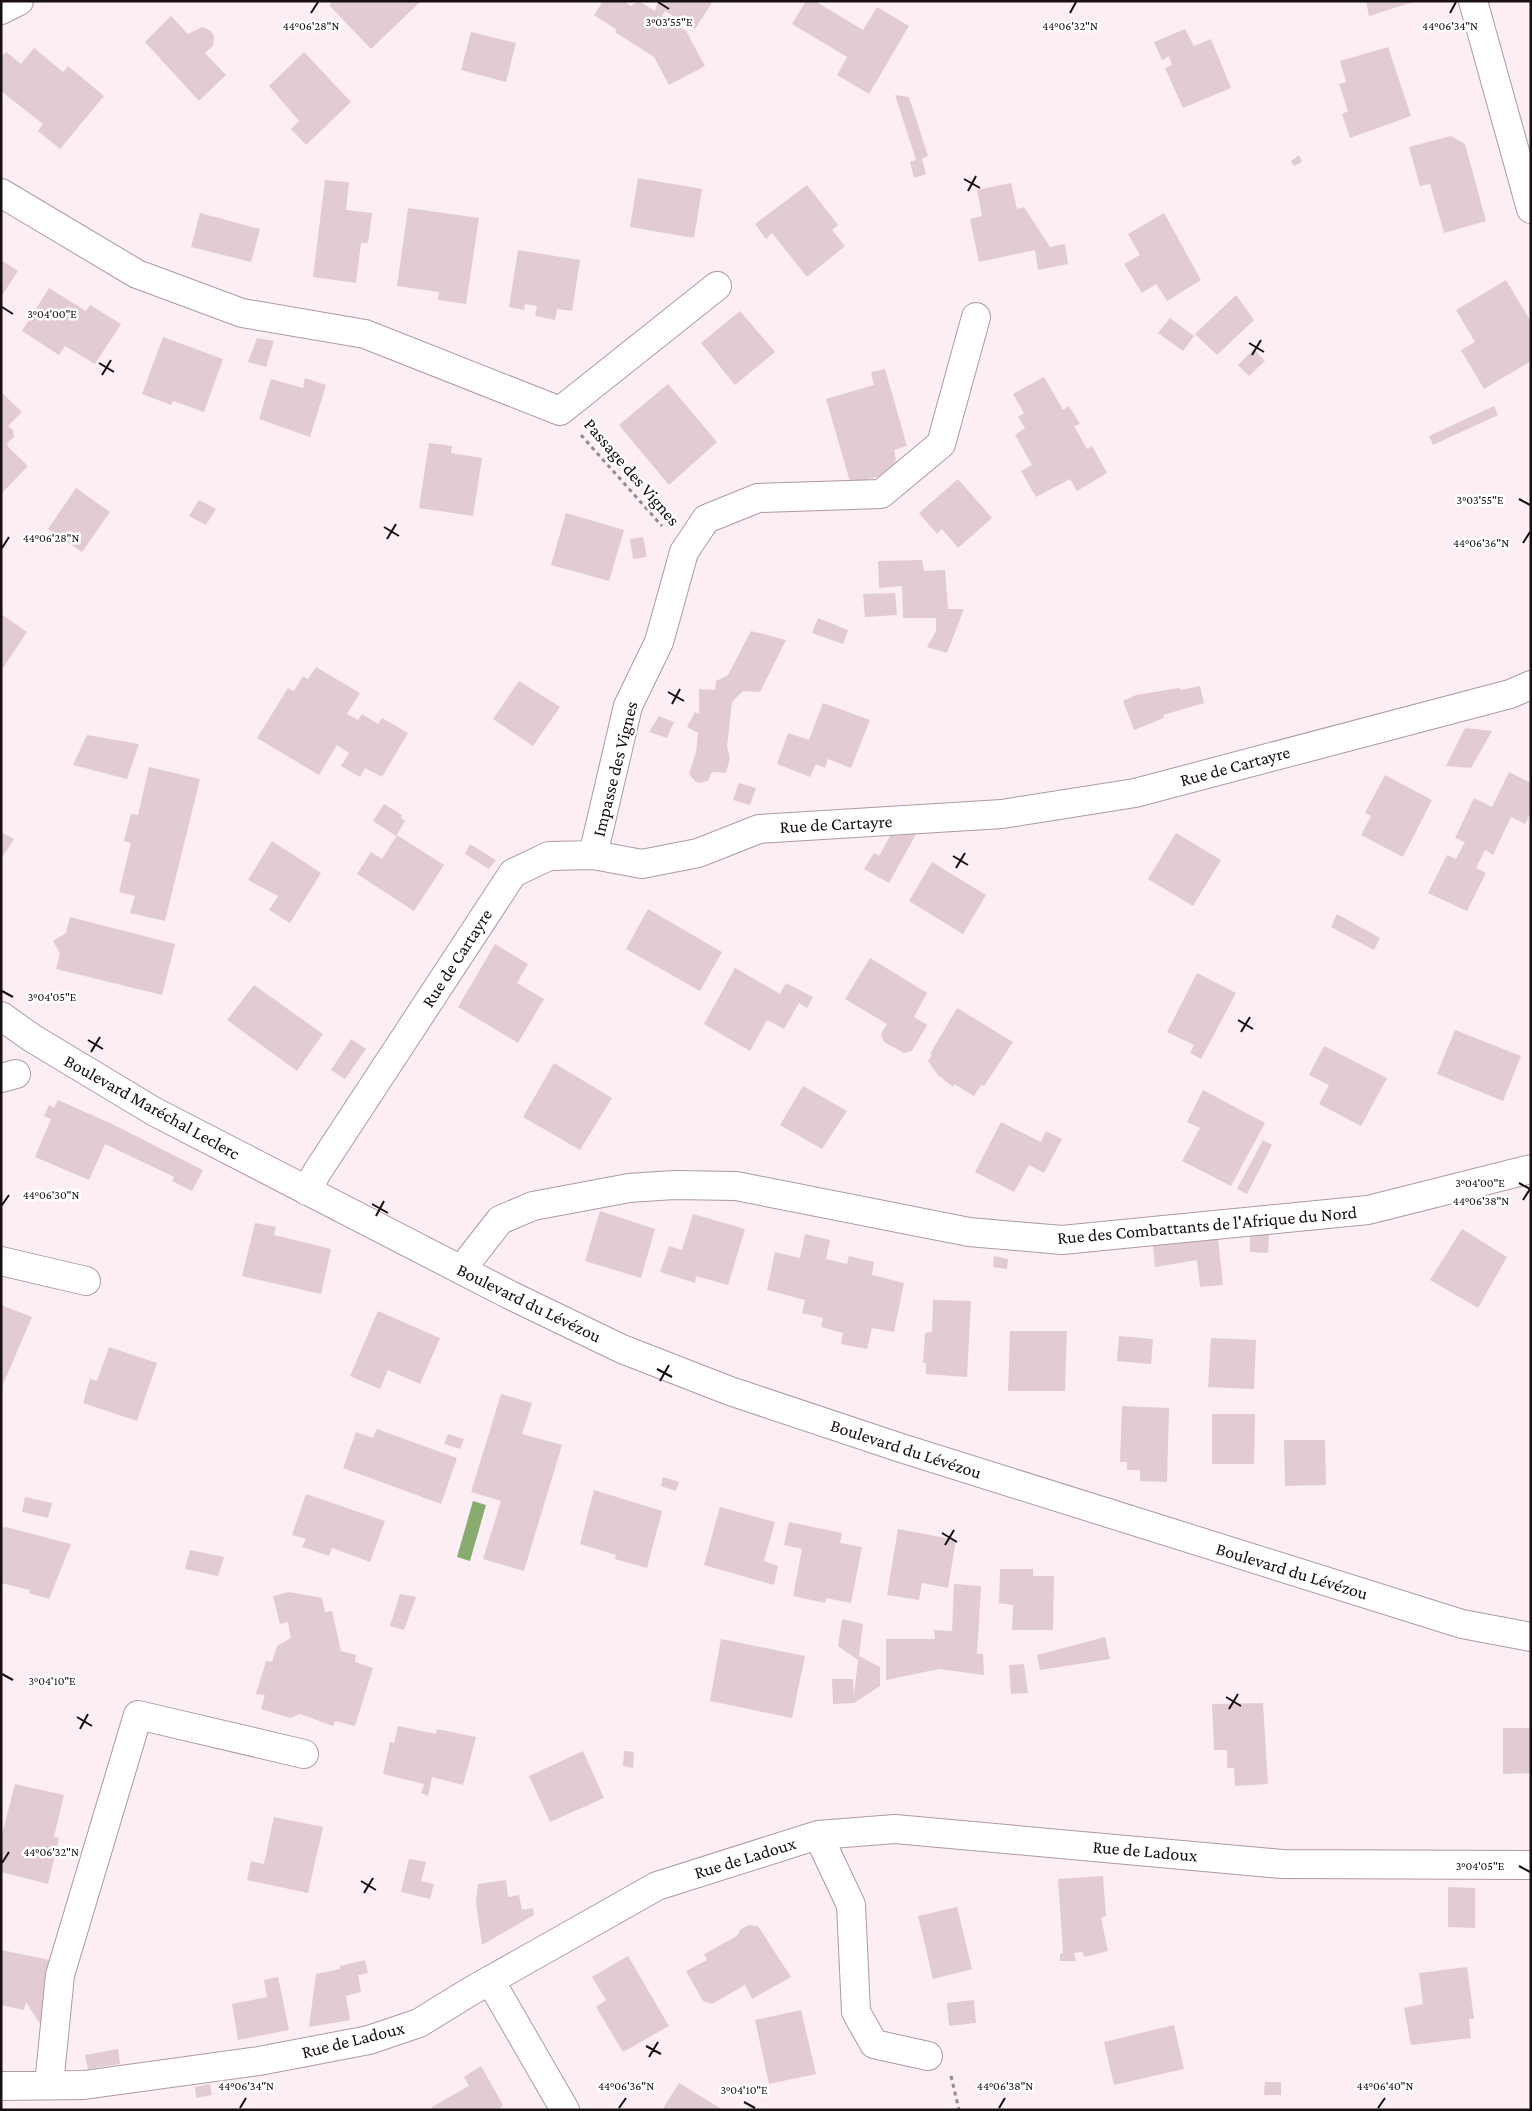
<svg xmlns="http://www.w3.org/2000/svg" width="1532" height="2111" viewBox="0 0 1532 2111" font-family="'Crimson Pro',serif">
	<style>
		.water { fill: #88ac70 }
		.building { fill: #e2cbd4 }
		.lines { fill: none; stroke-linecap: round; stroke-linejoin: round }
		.minor-casing { stroke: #af99a2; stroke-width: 30 }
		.path { stroke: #958a8f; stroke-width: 3; stroke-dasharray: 4 4; stroke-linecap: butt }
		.minor { stroke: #fff; stroke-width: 28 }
		.ticks { fill: none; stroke: #170f12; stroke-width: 2 }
		.labels { text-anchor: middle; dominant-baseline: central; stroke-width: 5; stroke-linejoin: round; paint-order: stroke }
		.street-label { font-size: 18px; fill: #170f12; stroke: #fff }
		.ticks-label { font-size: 12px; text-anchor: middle; fill: #170f12; stroke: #fff; stroke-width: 5; stroke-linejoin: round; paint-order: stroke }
	</style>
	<rect width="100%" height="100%" fill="#fceef4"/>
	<path class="water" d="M473,1501L486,1505L470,1561L457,1557Z"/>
	<path class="building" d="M329,1H421L371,49L329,5L331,3Z
		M603,1H624L631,6L636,2L642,3L655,11L658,1H713L695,29L665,11L662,16L686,31L705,66L669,85L654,57L615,32L617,30L594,15Z
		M806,1H815L863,30L877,7L909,26L869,94L837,75L847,57L792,24Z
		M1366,1H1413V2L1369,16Z
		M171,16L188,34L202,27L211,31L214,37L213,46L205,53L226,75L199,101L145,42Z
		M1185,29L1194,46L1211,39L1231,88L1183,108L1165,68L1172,65L1169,56L1162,60L1154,42Z
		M471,32L516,43L506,82L461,70Z
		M1388,47L1411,116L1350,138L1342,114L1348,111L1339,84L1346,82L1340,61Z
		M34,48L63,72L68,66L104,96L60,149L38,131L43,124L1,91V57L6,52L21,64Z
		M304,52L351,102L306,145L291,129L299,121L269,86Z
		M895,95L909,97L928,156L922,159L926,174L914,178L910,162L916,160Z
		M1451,136L1465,144L1486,221L1444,233L1430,184L1420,186L1409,147Z
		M1299,155L1302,162L1294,166L1291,161Z
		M638,178L702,189L694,238L630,227Z
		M325,180L349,182L346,210L372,213L368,243H361L356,283L313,277Z
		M1011,183L1017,209L1024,207L1050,247L1065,244L1068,264L1038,270L1035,250L979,262L970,219L982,216L977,190Z
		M807,185L838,225L832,230L845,246L807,277L772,233L766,239L755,224Z
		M408,208L479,218L466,304L438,300L439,292L397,286Z
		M200,213L260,229L251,262L191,247Z
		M1164,213L1201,280L1167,301L1156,284L1142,293L1124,264L1140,255L1128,234Z
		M518,250L580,260L572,311L557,309L555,320L535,316L537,306L525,304L524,310L509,307Z
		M1,260L18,271L1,297Z
		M1506,280L1531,322V361L1484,389L1461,350L1475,342L1456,310Z
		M49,288L86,311L90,305L121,324L95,364L65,346L59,355L22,331Z
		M1236,295L1254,320L1217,355L1195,334Z
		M740,311L775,352L735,385L701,343Z
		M1170,318L1194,336L1183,351L1158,333Z
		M163,337L223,359L204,412L173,401L171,405L142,394Z
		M257,338L274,341L266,367L248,362Z
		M1254,349L1265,361L1249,376L1238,365Z
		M885,369L907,446L894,450L896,460L888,473L851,485L826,399L874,385L871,372Z
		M1044,377L1063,410L1069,406L1080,424L1074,426L1087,449L1092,446L1107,473L1077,491L1070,479L1036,497L1021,471L1032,465L1015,435L1025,428L1018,417L1024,413L1013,394Z
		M305,378L326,385L310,437L259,419L271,379L303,388Z
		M668,384L717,442L669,485L619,425Z
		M1,392L22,412L8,426L13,430L14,437L7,443L8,447L28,466L1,494Z
		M1494,406L1498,415L1433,445L1429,436Z
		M429,443L452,446L451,453L482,458L473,516L419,508Z
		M958,479L992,518L958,548L942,529L937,534L919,513Z
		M76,488L110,512L82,552L48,529Z
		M199,500L216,509L206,525L189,516Z
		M566,513L624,530L609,581L551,565Z
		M643,537L647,557L633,559L630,539Z
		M922,560L924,571L945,570L948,609H964L947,653L927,647L936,631V618H903L902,586L879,588L878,561Z
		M895,593L897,615L865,617L863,594Z
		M1,614L27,632L1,671Z
		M818,618L848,630L843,644L812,633Z
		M751,631L786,640L760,692L743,691L732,702L727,747L730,758L726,773L712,772L708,781L699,783L695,781L689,774L696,752L698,733L687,727L695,712L699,714V689L715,690L716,681L728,675Z
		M316,667L360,693L347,714L358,720L362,714L378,724L382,718L408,733L382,777L365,768L360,777L341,766L349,753L337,745L319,775L257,738L288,688L294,691L303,676L308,679Z
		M519,681L560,707L533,746L493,719Z
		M1200,686L1204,703L1163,715L1164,718L1134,730L1123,701L1136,695L1179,688L1181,690Z
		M823,703L870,720L851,768L828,759L825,768L816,764L810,777L777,764L788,733L809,740Z
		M659,716L674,722L667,738L649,732Z
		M1465,728L1492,731L1471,768L1446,766Z
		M87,735L139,744L127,779L73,765Z
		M149,767L200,779L165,921L130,913L135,896L119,892L131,843L124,841L131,814L138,815Z
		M1509,772L1531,783V812L1525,824L1511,817L1493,855L1485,850L1476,868L1486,873L1467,911L1428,893L1447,855L1456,859L1465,842L1455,838L1474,798L1492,807Z
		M1385,775L1432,800L1403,857L1361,835L1371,816L1365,813Z
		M739,783L756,788L750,805L733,800Z
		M384,804L402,815L401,818L405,821L396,836L373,821Z
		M1,832L14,839L1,859Z
		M1176,833L1221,860L1193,906L1148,879Z
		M916,834L889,883L864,869L874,853L879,856L890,836Z
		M397,835L444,865L414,911L357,874L371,852L382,859Z
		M272,841L321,873L290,923L269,910L278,896L248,880Z
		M470,844L496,860L489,869L465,854Z
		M932,862L986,895L963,934L909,901Z
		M648,909L722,952L700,991L626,949Z
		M1337,914L1380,938L1374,950L1331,927Z
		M70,917L175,944L162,995L56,969L60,954L53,941L66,933Z
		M495,944L528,964L517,983L544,999L518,1043L458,1007Z
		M870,958L927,993L914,1017L927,1025L912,1051L904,1053L884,1042L881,1034L887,1024L845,999Z
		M735,968L780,994L786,983L813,997L807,1008L799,1003L784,1029L767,1020L750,1051L704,1024Z
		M1197,973L1236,993L1201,1059L1190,1053L1194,1045L1167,1032Z
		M254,985L323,1034L297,1071L227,1020Z
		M957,1008L1013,1042L984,1086L981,1085L974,1096L954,1084L953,1087L938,1075L928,1061L932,1055L930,1054Z
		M1455,1030L1521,1056L1503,1101L1437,1074Z
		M351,1039L366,1049L345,1079L331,1070Z
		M1324,1046L1387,1078L1361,1126L1319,1104L1329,1085L1309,1075Z
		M554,1063L612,1098L580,1150L523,1117Z
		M803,1086L847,1111L822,1149L780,1125Z
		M1203,1090L1265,1123L1231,1186L1182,1161L1200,1128L1187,1122Z
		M58,1100L112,1124L203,1170L192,1191L172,1181L174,1177L105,1144L89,1180L35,1157L51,1119L44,1116L49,1105L54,1108Z
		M1001,1122L1041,1142L1046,1131L1062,1139L1044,1173L1029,1165L1014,1192L975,1172Z
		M1263,1140L1272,1145L1247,1194L1237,1189Z
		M600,1211L655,1229L641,1278L585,1261Z
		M693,1214L745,1229L728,1285L696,1276L695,1283L660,1272L669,1246L682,1250Z
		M255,1223L276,1227L274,1235L331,1249L321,1294L242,1276Z
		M1462,1229L1507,1257L1478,1308L1430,1280Z
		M805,1234L830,1240L826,1259L847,1264L849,1256L874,1262L872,1275L904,1283L894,1332L872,1328L867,1349L841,1344L843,1333L821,1327L823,1318L802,1313L805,1300L767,1290L775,1252L800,1258Z
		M1250,1234H1269L1268,1253L1250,1252Z
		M1218,1238L1223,1285L1200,1287L1197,1260L1155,1267L1153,1245Z
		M994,1256L1008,1259L1007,1269L993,1267Z
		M933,1300L971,1301L967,1377L926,1374V1363H923L925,1333L932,1332Z
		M1,1305L32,1317L1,1389Z
		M378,1311L440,1338L420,1384L388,1370L380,1389L350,1376Z
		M1010,1331H1067L1065,1391H1008Z
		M1119,1336L1153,1339L1151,1364L1117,1361Z
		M1211,1338L1256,1340L1254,1389L1208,1387Z
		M109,1347L157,1363L137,1421L83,1403L90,1379L97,1381Z
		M501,1394L532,1403L522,1434L562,1445L524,1571L483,1559L501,1501L471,1492Z
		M1122,1406L1169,1408L1167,1482L1140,1481V1470H1127V1462H1120Z
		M1212,1414H1255L1254,1464H1212Z
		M377,1429L457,1458L441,1504L343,1468L356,1432L373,1438Z
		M448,1434L464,1439L460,1449L444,1444Z
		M1284,1440H1325L1326,1485L1285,1486Z
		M663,1477L679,1482L676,1491L661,1486Z
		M594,1490L662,1511L647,1568L615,1559L616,1555L580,1544Z
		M306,1494L385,1521L370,1562L332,1548L329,1556L302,1547L306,1539L292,1535Z
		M25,1497L52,1503L48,1518L22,1512Z
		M720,1507L775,1522L764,1561L778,1566L774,1585L704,1565Z
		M789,1522L842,1533L840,1543L862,1547L851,1603L826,1598L825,1603L793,1596L802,1549L784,1545Z
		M6,1527L71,1544L49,1599L29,1593L30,1590L1,1583V1528Z
		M898,1529L956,1540L948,1588L922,1583L919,1600L887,1595Z
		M190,1550L224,1557L218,1576L185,1569Z
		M1000,1569H1033V1576H1054L1053,1630H1012L1013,1605L999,1603Z
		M954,1584L981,1586L977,1654H983L984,1675L939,1669L886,1680V1639H935L934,1630L952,1631Z
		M289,1592L322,1598L325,1612L332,1611L341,1651L356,1655L355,1662L373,1668L355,1726L335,1721L333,1726L300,1714L290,1718L261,1709L265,1695L256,1694L266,1661L272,1662L277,1646L291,1638L288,1622L280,1624L273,1596Z
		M400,1594L416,1597L404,1630L390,1626Z
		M842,1619L863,1624L859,1656L880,1667V1686L854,1703L833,1704L832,1679H853L854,1695L858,1660L838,1646Z
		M1105,1637L1110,1659L1040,1670L1037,1655Z
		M721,1639L805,1656L792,1718L710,1701Z
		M1024,1664L1028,1693L1011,1694L1009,1665Z
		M1263,1703L1268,1784L1235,1786L1234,1768H1227V1750H1214L1212,1704Z
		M398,1726L436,1734L437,1729L476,1737L463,1785L432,1777L428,1796L421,1793L424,1784L383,1774L390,1742L394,1743Z
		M1503,1728H1531V1773L1503,1774Z
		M583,1751L604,1798L550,1822L529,1776Z
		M624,1751L634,1752L633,1768L623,1766Z
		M15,1784L64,1795L54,1837L59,1838L48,1884L1,1872V1838Z
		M274,1817L323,1827L308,1893L247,1880L251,1861L264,1864Z
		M409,1859L426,1862L421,1881L434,1884L430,1899L401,1892Z
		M1103,1876L1106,1916L1101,1918L1108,1951L1084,1957L1083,1952L1074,1953L1076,1961H1060V1954L1063,1953L1058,1879Z
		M506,1880L508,1897L519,1895L522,1910L533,1908L534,1915L482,1945L476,1902L478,1884Z
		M1448,1887L1475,1888V1928L1448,1927Z
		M957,1907L972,1969L933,1979L918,1916Z
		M749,1925L758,1926L791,1977L752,1999L745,1985L712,2004L703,2001L686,1971L707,1960L704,1954L737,1936L741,1929Z
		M1,1950L55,1961L42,2027L26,2002L24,2010L1,2005Z
		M628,1956L669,2026L623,2052L596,2007L606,2000L592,1977Z
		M365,1960L368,1973L358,1975L361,1992L346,1996L350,2020L309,2027L316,1974L340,1969V1966Z
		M1467,1967L1474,2019H1469L1471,2038L1411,2045L1404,2008L1423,2004L1419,1973Z
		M278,1977L289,2030L238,2040L232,2004L267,1997L264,1980Z
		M974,2000L976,2023L949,2026L947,2003Z
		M801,2010L816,2074L769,2084L755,2020Z
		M1174,2025L1184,2069L1114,2085L1104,2042Z
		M118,2049L120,2064L88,2069L85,2055Z
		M481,2066L503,2105L498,2110H431L432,2107L469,2086L464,2077Z
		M1265,2082H1281V2095H1264Z
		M679,2083L720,2108L719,2110H662Z
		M210,2084L212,2095L196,2098L195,2087Z"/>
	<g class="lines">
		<defs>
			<path id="minor" d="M1473,1L1531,209
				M1,10L19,1
				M1,193L137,274L242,313L365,334L560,411L717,286
				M593,855L628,706L659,642L684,552L706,519L758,498L881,494L941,444L976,317
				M1,1016L32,1038L155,1112L510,1295L622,1349L730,1391L901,1448L1462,1624L1531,1637
				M1,1078L16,1074
				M307,1191L317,1172L513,873L549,856L593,855L642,864L698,853L759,829L1002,814L1135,793L1510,694L1531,685
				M1,1261L86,1281
				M461,1270L500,1220L533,1206L629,1188L674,1185L736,1186L969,1232L1062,1240L1368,1210L1531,1169
				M818,1835L851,1905L856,2012L874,2044L928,2056
				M490,1980L565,2110
				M49,2085L60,1975L138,1715L304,1754
				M1,2086L84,2085L259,2061L369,2040L419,2023L471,1991L657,1886L818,1835L895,1829L1282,1864L1531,1865"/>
		</defs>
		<use href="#minor" class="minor-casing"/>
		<path class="path" d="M581,435L662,526
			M951,2076L959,2110"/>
		<use href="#minor" class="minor"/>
	</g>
	<path class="ticks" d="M658,2L669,9M311,13L318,2M1070,13L1076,2M1450,13L1456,2M964,179L980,188M968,191L976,176M2,307L13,314M1249,343L1264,352M1252,355L1261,340M99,363L114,372M102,375L111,360M1519,499L1530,505M384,527L399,536M387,539L396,524M1523,543L1530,532M2,548L9,537M668,692L684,701M672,704L680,689M953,856L968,865M956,868L965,853M2,991L13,997M1238,1020L1253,1029M1241,1032L1250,1017M88,1040L103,1049M91,1052L100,1037M1519,1183L1530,1189M1523,1200L1530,1189M372,1204L388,1213M2,1205L9,1195M376,1216L384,1201M657,1369L672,1377M660,1381L669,1365M942,1533L957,1542M945,1545L954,1530M2,1674L13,1680M1226,1697L1241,1706M1229,1709L1238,1694M77,1717L92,1726M80,1729L88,1714M2,1863L9,1852M1519,1866L1530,1872M361,1881L376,1890M364,1893L373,1878M646,2046L661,2054M649,2057L658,2042M744,2102L755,2108M240,2108L246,2098M619,2108L626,2098M999,2108L1005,2098M1378,2108L1385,2098"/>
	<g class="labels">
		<g class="street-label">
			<text transform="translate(632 472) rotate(49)">Passage des Vignes</text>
			<text transform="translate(1235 766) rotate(-15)">Rue de Cartayre</text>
			<text transform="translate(615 769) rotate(-76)">Impasse des Vignes</text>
			<text transform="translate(836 824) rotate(-3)">Rue de Cartayre</text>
			<text transform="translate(457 958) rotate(-57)">Rue de Cartayre</text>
			<text transform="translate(152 1107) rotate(29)">Boulevard Maréchal Leclerc</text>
			<text transform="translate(1207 1225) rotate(-5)">Rue des Combattants de l'Afrique du Nord</text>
			<text transform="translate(529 1303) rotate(26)">Boulevard du Lévézou</text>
			<text transform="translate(906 1449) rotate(18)">Boulevard du Lévézou</text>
			<text transform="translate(1292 1571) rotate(17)">Boulevard du Lévézou</text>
			<text transform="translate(1145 1851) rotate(5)">Rue de Ladoux</text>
			<text transform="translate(745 1858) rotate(-17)">Rue de Ladoux</text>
			<text transform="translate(353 2040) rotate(-14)">Rue de Ladoux</text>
		</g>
	</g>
	<g class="ticks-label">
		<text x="669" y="26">3°03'55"E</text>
		<text x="311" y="30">44°06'28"N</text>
		<text x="1070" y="30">44°06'32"N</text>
		<text x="1450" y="30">44°06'34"N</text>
		<text x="52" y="318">3°04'00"E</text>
		<text x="1480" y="504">3°03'55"E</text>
		<text x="51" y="542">44°06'28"N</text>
		<text x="1481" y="547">44°06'36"N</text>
		<text x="52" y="1001">3°04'05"E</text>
		<text x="1480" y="1187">3°04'00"E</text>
		<text x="51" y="1199">44°06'30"N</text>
		<text x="1481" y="1205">44°06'38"N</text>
		<text x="52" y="1685">3°04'10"E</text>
		<text x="51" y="1856">44°06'32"N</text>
		<text x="1480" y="1870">3°04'05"E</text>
		<text x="246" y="2090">44°06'34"N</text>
		<text x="626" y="2090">44°06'36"N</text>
		<text x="1005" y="2090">44°06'38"N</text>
		<text x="1385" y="2090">44°06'40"N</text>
		<text x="744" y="2094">3°04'10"E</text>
	</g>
	<rect width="1532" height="2111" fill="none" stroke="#170f12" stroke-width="5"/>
</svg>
